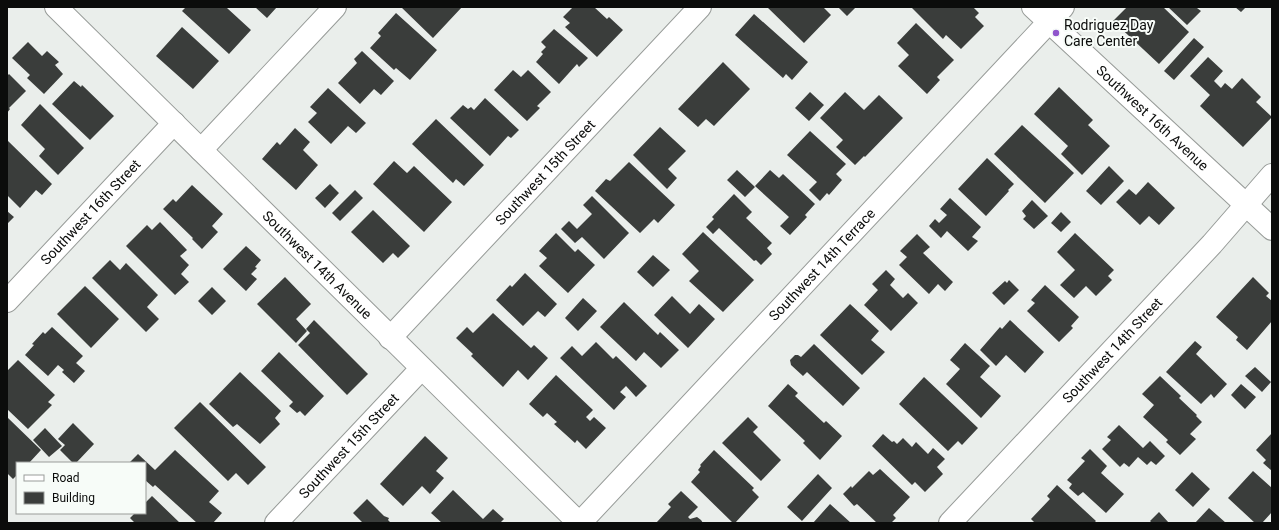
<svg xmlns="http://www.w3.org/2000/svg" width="1279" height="530" viewBox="0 0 1279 530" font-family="Roboto,sans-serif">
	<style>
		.building { fill: #3a3d3b }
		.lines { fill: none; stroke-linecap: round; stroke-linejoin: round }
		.minor-casing { stroke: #979b98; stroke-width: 24 }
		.minor { stroke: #fff; stroke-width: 22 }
		.poi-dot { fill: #9055cc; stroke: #f7fcf8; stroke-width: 1.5 }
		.labels { text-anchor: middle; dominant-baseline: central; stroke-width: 4; stroke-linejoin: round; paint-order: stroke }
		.poi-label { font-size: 14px; fill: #0b0c0b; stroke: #f7fcf8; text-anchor: start }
		.street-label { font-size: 14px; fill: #0b0c0b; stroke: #f7fcf8 }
	</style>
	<rect width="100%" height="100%" fill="#eaeeeb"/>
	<path class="building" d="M186,7H227V8L251,30L229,54L182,11Z
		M255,7H277L267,18Z
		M401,7H462L433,38Z
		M573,7H594L607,19L609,17L623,30L597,57L565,27L570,23L563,17Z
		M767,7H823L831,15L804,43Z
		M838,7H856L847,16Z
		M913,7H973L979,13L975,17L984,26L961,49L946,35L943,39L912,8Z
		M1127,7H1163L1189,32L1159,64L1113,21Z
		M1168,7H1198L1197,8L1201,11L1187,25Z
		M1235,7H1246L1241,12Z
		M396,13L437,50L410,80L396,68L394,70L370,48L381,36L378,33Z
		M754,14L808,62L792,80L786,74L783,78L735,35Z
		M916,23L954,60L937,77L940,80L927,94L898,66L909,55L897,43Z
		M182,27L219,61L193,89L156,56Z
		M554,29L588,58L579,67L577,64L559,84L536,62L543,54L541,52L546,47L541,42Z
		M1194,38L1204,47L1174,80L1164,71Z
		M28,42L42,56L47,51L59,62L55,65L63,74L44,94L27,78L30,75L12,58Z
		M362,51L394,81L381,95L374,89L360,104L338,83L357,63L354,59Z
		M1208,57L1223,71L1214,81L1221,88L1225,83L1232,89L1242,78L1261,97L1256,102L1272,117L1243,147L1200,106L1210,95L1190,76Z
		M723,62L750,89L714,126L706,119L698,127L678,109Z
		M513,70L521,77L528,70L551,92L537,106L540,108L527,121L494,90Z
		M9,74L26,91L9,108L10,109L7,113V76Z
		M74,81L81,87L82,85L114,116L90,140L52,104Z
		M1059,87L1093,120L1088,125L1110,146L1082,175L1061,154L1068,146L1034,114Z
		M328,88L366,123L356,133L348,126L331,144L308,122L317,113L310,107Z
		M810,92L824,105L809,121L795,108Z
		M845,92L864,110L879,95L903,118L865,157L864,156L855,165L836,147L843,140L820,118Z
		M485,98L519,130L511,138L508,136L490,156L450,118L463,105L468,109L471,107L474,110Z
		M40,104L84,148L58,175L39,156L45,149L21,125Z
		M436,119L484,165L464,186L456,179L453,183L412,144Z
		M1022,125L1074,173L1045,203L994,154Z
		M660,127L686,151L668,169L677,178L667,189L633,155Z
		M295,128L310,142L303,150L318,165L296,190L262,159L277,142L280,145Z
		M810,131L846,164L836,174L842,180L829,195L827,193L820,201L809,190L817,182L787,155Z
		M7,140L52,184L42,195L36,190L20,208L7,195Z
		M987,158L1014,184L1008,190L1009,191L986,216L958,189Z
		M394,161L407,173L414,166L452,202L424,232L373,184Z
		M629,162L675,205L658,223L654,219L640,233L595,191L606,179L610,181Z
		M1109,166L1124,181L1101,205L1086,191Z
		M737,170L755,187L745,197L727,180Z
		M770,170L779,178L783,174L815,204L805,215L807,217L790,235L780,226L789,217L755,186Z
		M1148,182L1175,208L1159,225L1149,216L1140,225L1116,202L1129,189L1136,195Z
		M330,184L339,193L325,208L315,198Z
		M192,185L223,214L212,226L218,232L202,249L192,239L193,238L163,209L173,199L176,202Z
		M355,190L363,198L340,221L332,213Z
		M734,194L752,212L746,218L772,243L767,248L772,254L761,265L756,260L754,261L719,228L713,234L706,227L714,219L712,217Z
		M592,196L629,233L604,259L582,237L575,243L561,229L569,221L577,229L592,214L583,205Z
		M950,198L981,227L972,237L978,241L968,251L947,231L941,238L929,226L935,219L939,223L947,215L940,209Z
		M1032,200L1048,216L1034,229L1023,219L1026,216L1022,211Z
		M373,210L410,246L398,258L393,253L383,263L351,232Z
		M7,211L14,217L7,224Z
		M1061,212L1071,222L1061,232L1051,223Z
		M160,222L187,250L180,256L189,265L181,274L189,282L175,295L126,246L147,225L152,230Z
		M703,232L754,280L723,312L689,281L699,271L682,254Z
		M556,233L575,252L578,249L595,265L568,293L539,266L547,258L539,251Z
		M1075,233L1114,270L1108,276L1112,280L1096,296L1086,286L1074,298L1060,285L1075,270L1057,252Z
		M917,234L930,247L923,253L953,282L945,291L938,284L929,294L899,265L907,257L900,251Z
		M246,246L261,260L255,267L257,268L251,274L257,279L246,291L223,269Z
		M653,255L670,270L653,287L637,272Z
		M110,260L120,270L126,263L158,295L147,307L159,319L146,332L92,278Z
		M886,270L895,279L890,285L903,298L908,293L918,303L891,331L864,305L878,290L872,284Z
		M525,273L557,304L545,317L538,311L523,326L496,300L510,285L512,287Z
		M285,277L311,304L296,319L307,331L296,343L257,304Z
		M1253,277L1269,293L1266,296L1272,301V321L1247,350L1236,340L1238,337L1216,317Z
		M1009,280L1019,290L1004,305L992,293L1005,281L1007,283Z
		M1045,285L1079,317L1071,326L1073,328L1059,342L1027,311L1035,303L1031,300Z
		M85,286L119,319L91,348L57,314Z
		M212,287L226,301L212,315L198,301Z
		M672,296L690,314L699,304L715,319L688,348L654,315Z
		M583,298L597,311L578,331L565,318Z
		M624,302L658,335L660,332L679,350L661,368L644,352L636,361L600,327Z
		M850,304L879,331L871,340L885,352L862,375L820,335Z
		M493,313L531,348L534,345L548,358L528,380L518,370L503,387L471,356L473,354L456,338L467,327L473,333Z
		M314,320L368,374L347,395L298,345L310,333L306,329Z
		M1010,320L1044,352L1025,373L1006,355L996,366L980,350L1000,327L1002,329Z
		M52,327L83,356L76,363L85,371L74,383L62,372L64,370L58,365L48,376L25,355L34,345L32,344L43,332L45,334Z
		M1195,341L1202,347L1196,354L1227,384L1214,398L1211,394L1201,404L1166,372Z
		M596,342L613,359L616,356L647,386L636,397L626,386L620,392L626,397L614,410L560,358L572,346L582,356Z
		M965,343L990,366L980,377L1001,396L981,418L946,384L960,369L950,360Z
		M814,344L860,388L843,406L807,372L803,376L791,365L790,360L795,355H798L801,357Z
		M279,352L324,396L305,416L300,411L297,413L289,406L293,402L261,371Z
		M18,360L55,395L48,402L52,405L28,429L7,409V371Z
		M1255,367L1271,382L1262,392L1245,376Z
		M240,372L281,411L275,418L280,424L260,444L237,424L233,427L209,404Z
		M556,375L593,410L586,417L590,421L594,417L606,428L586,449L577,440L575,443L554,424L557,422L547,413L543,417L529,404Z
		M1160,376L1181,396L1179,398L1197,415L1196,416L1202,422L1190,434L1196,439L1180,455L1166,442L1168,440L1143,417L1154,405L1142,394Z
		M924,377L978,428L962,445L958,441L948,451L899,404Z
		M788,384L798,393L795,396L824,423L826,421L842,436L820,460L803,443L805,441L768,406Z
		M1241,384L1256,397L1245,409L1231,395Z
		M200,402L266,467L248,485L236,473L228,481L174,428Z
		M7,417L41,450L29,463H17V475L13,479L7,473Z
		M748,417L758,427L753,432L781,460L761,481L722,443Z
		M73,423L94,444L76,463H73L60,450L65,445L58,439Z
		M1119,425L1143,448L1150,441L1165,456L1156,465L1151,461L1147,465L1138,457L1129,467L1124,463L1120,467L1102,449L1111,440L1107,437Z
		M45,428L62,446L49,457L33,440Z
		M1272,433V471L1263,463L1266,460L1256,450Z
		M883,434L892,442L894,441L897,444L903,438L912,447L916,442L928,454L933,448L945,459L937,467L943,474L925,492L915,482L912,485L872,446Z
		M425,436L448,458L436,471L444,478L430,494L422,486L403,506L380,484Z
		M1090,449L1107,466L1101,473L1124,494L1106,513L1083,492L1078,496L1069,488L1072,484L1067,480L1085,461L1081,458Z
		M175,450L219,491L209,502L222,513L213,523H197L155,485L153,487L145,480V463H129L138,454L155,470Z
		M714,450L754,488L752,490L759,497L735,523H733L691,482L700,472L698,470L701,466L700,465Z
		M880,469L910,497L893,515L896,518L891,523H877L857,504L854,506L843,494L851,486L852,488L869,471L873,475Z
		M1253,471L1272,488V512L1262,523H1255L1228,498Z
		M1192,472L1210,489L1193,507L1175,490Z
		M818,474L832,488L802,521L787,507Z
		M1057,485L1096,521L1094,523H1035L1031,519L1050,499L1047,496Z
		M453,490L483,519L493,509L504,519L500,523H442L431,513Z
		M681,491L698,507L688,517L690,519L697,517L701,520L703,523H656L671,507L668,504Z
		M152,496L180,523H135L130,518L135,513H145V503Z
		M367,499L384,516L389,518L388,520L391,523H363L353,513Z
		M830,504L851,523H813Z
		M1209,508L1226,523H1195Z
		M1159,512L1169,523H1152L1150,521Z"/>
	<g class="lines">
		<defs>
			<g id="minor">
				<path id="s1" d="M56,7L579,523"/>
				<path id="s2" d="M1033,7L1272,229"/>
				<path d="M201,150L335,7"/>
				<path id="s3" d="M7,301L174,123"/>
				<path id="s4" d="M390,338L700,7"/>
				<path id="s5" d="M276,523L421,369"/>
				<path id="s6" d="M580,523L1063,7"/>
				<path id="s7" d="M950,523L1212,244L1272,175"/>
			</g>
		</defs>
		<use href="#minor" class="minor-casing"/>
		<use href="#minor" class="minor"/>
	</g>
	<circle class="poi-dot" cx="1056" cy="33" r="4"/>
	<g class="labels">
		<g class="poi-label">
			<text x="1064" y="25">Rodriguez Day<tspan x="1064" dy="16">Care Center</tspan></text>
		</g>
		<g class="street-label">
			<text stroke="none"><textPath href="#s2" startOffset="163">Southwest 16th Avenue</textPath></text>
			<text stroke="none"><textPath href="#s4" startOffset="227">Southwest 15th Street</textPath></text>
			<text stroke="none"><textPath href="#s3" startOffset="122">Southwest 16th Street</textPath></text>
			<text stroke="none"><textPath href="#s1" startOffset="367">Southwest 14th Avenue</textPath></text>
			<text stroke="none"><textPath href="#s6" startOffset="354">Southwest 14th Terrace</textPath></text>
			<text stroke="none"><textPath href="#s7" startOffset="237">Southwest 14th Street</textPath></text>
			<text stroke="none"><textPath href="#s5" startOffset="106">Southwest 15th Street</textPath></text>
		</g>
	</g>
	<rect width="1279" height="530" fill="none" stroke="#0b0c0b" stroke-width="16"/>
	<rect x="16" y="462" width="130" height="52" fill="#f7fcf8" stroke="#999c99"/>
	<rect x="24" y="475" width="20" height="6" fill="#ffffff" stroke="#999c99"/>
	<text x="52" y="482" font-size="12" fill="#0b0c0b">Road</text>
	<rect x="24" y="492" width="20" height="12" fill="#3a3d3b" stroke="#999c99"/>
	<text x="52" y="502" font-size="12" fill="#0b0c0b">Building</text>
</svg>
